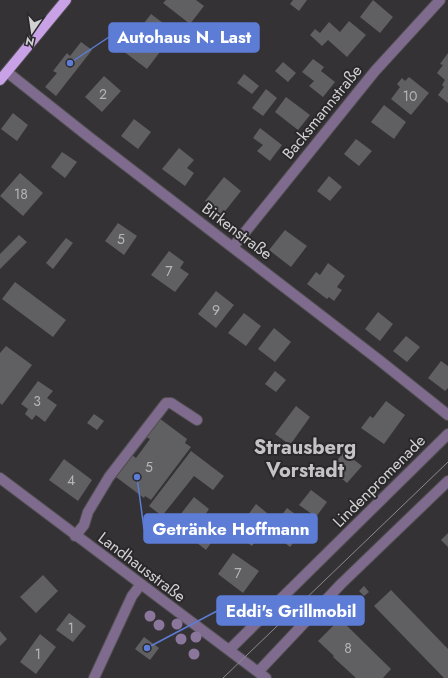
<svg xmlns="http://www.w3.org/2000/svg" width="448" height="678" viewBox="0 0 448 678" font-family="Jost,sans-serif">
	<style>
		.building { fill: #605f61 }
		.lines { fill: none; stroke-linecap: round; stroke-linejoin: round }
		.minor-casing { stroke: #504f51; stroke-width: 12 }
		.major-casing { stroke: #504f51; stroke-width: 12 }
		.minor { stroke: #7e6b8d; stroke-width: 10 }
		.major { stroke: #c9a1e7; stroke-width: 10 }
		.tram { stroke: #8b8a8c; stroke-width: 1 }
		.tree { fill: #8b779b }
		.labels { text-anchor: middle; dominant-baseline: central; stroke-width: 4; stroke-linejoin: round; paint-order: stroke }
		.number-label { font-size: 14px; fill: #b6b4b6 }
		.street-label { font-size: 16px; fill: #d2d1d2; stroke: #2a282b }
		.district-label { font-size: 20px; font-weight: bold; fill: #c5c3c6; stroke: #2a282b }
		.leader { fill: none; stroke: #5c7cd6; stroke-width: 1.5 }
		.callout-dot { fill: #5c7cd6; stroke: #2a282b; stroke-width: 1.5 }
		.callout { fill: #5c7cd6; stroke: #5c7cd6; stroke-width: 1.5 }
		.callout-label { font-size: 17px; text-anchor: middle; font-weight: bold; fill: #fff }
	</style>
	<rect width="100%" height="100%" fill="#343235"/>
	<path class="building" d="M166,0H196L204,6L190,24L163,3Z
		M293,0H307L299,11L290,4Z
		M373,0L393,17L380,33L360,17Z
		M151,14L175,32L147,69L123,51Z
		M349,21L366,35L347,57L328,40L322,46L310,35L315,29L320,33L329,22L340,32Z
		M81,42L92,50L56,96L45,87L57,73L53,71L67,53L70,56Z
		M448,53V103L438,95L444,87L442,85L445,80L437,73L443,65L440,64Z
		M313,59L324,67L321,71L335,82L323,97L309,86L314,81L302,72Z
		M283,62L296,73L288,82L275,71Z
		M244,74L259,86L252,94L237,83Z
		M104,76L121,91L102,112L85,97Z
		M409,77L429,93L411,115L391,99L400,87L397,84L402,78L405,81Z
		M266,89L277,98L263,116L252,108Z
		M286,97L310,115L298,130L275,112Z
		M384,105L406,122L394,139L371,122Z
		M13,113L28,125L17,141L1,129Z
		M134,119L151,132L138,149L121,136Z
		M260,128L282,145L270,161L257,151L263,145L253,138Z
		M356,139L372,151L359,166L344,154Z
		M179,148L194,160L187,168L194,173L185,186L162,169Z
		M62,152L77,162L65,178L51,167Z
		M20,173L43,193L23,216L0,196Z
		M329,176L342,187L330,201L317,191Z
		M224,177L241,191L222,215L205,201Z
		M118,223L137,236L124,255L105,241Z
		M285,230L307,246L291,267L269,250Z
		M19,235L27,242L0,269V254Z
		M66,238L73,243L53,269L46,263Z
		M169,251L184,262L180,268L189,274L175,292L151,275Z
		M328,263L345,276L337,287L342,290L334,301L329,297L327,299L307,284L316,272L320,275Z
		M15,282L66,320L53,337L2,299Z
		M216,291L234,305L216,328L198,314Z
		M378,312L393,324L380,341L365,329Z
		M244,313L261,326L246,346L228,333Z
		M274,328L291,342L275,362L258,349Z
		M406,336L420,347L407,362L393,351Z
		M6,346L32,365L2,405L0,403V353Z
		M441,361L448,366V388L445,391L428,378Z
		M275,371L286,380L276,392L265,384Z
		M38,381L53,391L47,398L57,405L45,422L36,415L32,420L25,414L28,409L21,404Z
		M386,401L405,415L384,444L361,428L370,416L373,418Z
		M296,406L310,417L290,445L275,434Z
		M94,414L104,421L97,430L87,423Z
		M159,418L187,439L185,443L191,447L151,500L145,496L144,498L116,477L132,455L136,458L150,439L146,437Z
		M191,451L224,476L213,490L194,476L162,516L149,506Z
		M344,452L362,466L347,483L330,469Z
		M64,459L92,480L78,501L49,480Z
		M311,490L327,502L316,517L299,505Z
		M194,497L209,509L205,515L222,528L206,550L173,524Z
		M256,504L267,513L254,531L260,535L252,546L237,535L233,540L226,534L237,519L242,523Z
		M287,508L308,524L290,547L270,531Z
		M448,533V547L441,540Z
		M233,553L259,571L243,593L218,574Z
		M43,575L58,591L36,613L20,597Z
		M364,586L369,592L364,596L359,591Z
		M391,590L448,649V678H444L374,606Z
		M69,613L86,626L73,642L56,630Z
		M340,619L391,669L383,678H356L333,657L334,656L318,641Z
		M0,631L7,639L0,646Z
		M40,634L56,647L36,674L20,662Z
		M144,637L159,648L150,660L135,649Z"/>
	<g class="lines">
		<defs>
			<path id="minor" d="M7,72L89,137L379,360L448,415
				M233,247L375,71L440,0
				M0,478L266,678
				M75,536L84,525L88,512L109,477L166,403H171L197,420
				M229,650L448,434
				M258,672L341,584L448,481
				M94,678L132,596L141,584"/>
			<path id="major" d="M0,80L66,0"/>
		</defs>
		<use href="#minor" class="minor-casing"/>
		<use href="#major" class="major-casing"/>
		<use href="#minor" class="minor"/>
		<use href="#major" class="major"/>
		<path class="tram" d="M223,678L448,462"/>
	</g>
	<g class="tree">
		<circle cx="150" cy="616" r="5.5"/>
		<circle cx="177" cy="624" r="5.5"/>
		<circle cx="159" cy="625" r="5.5"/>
		<circle cx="196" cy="637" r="5.5"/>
		<circle cx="181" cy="639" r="5.5"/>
		<circle cx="194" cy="654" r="5.5"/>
	</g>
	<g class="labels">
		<g class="number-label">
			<text x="103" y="94">2</text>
			<text x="410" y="96">10</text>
			<text x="21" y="194">18</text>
			<text x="121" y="239">5</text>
			<text x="169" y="271">7</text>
			<text x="216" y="310">9</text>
			<text x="37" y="401">3</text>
			<text x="149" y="467">5</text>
			<text x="71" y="480">4</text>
			<text x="238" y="573">7</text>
			<text x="71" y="628">1</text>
			<text x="348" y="648">8</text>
			<text x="38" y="654">1</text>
		</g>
		<g class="street-label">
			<text transform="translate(322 112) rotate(-51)">Backsmannstraße</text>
			<text transform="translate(237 231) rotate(37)">Birkenstraße</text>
			<text transform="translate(379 481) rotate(-45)">Lindenpromenade</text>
			<text transform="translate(142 567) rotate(37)">Landhausstraße</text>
		</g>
		<g class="district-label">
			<text x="305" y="447">Strausberg<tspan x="305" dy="23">Vorstadt</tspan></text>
		</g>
	</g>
	<path class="leader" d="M70 63L109 37M137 477L144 529M147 648L217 611"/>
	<g class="callout-dot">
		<circle cx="70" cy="63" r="4"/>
		<circle cx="137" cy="477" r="4"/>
		<circle cx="147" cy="648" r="4"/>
	</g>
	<g class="callout">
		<rect x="109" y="23" width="150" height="29" rx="4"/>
		<rect x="144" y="514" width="173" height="29" rx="4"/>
		<rect x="217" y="596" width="147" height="29" rx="4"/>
	</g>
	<g class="callout-label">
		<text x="184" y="43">Autohaus N. Last</text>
		<text x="231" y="535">Getränke Hoffmann</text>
		<text x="291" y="617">Eddi's Grillmobil</text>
	</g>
	<g transform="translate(32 32) rotate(193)" stroke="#2a282b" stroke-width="3" paint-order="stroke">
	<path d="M0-3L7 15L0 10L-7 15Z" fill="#d2d1d2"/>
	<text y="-6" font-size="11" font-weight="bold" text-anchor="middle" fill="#d2d1d2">N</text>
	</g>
</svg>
